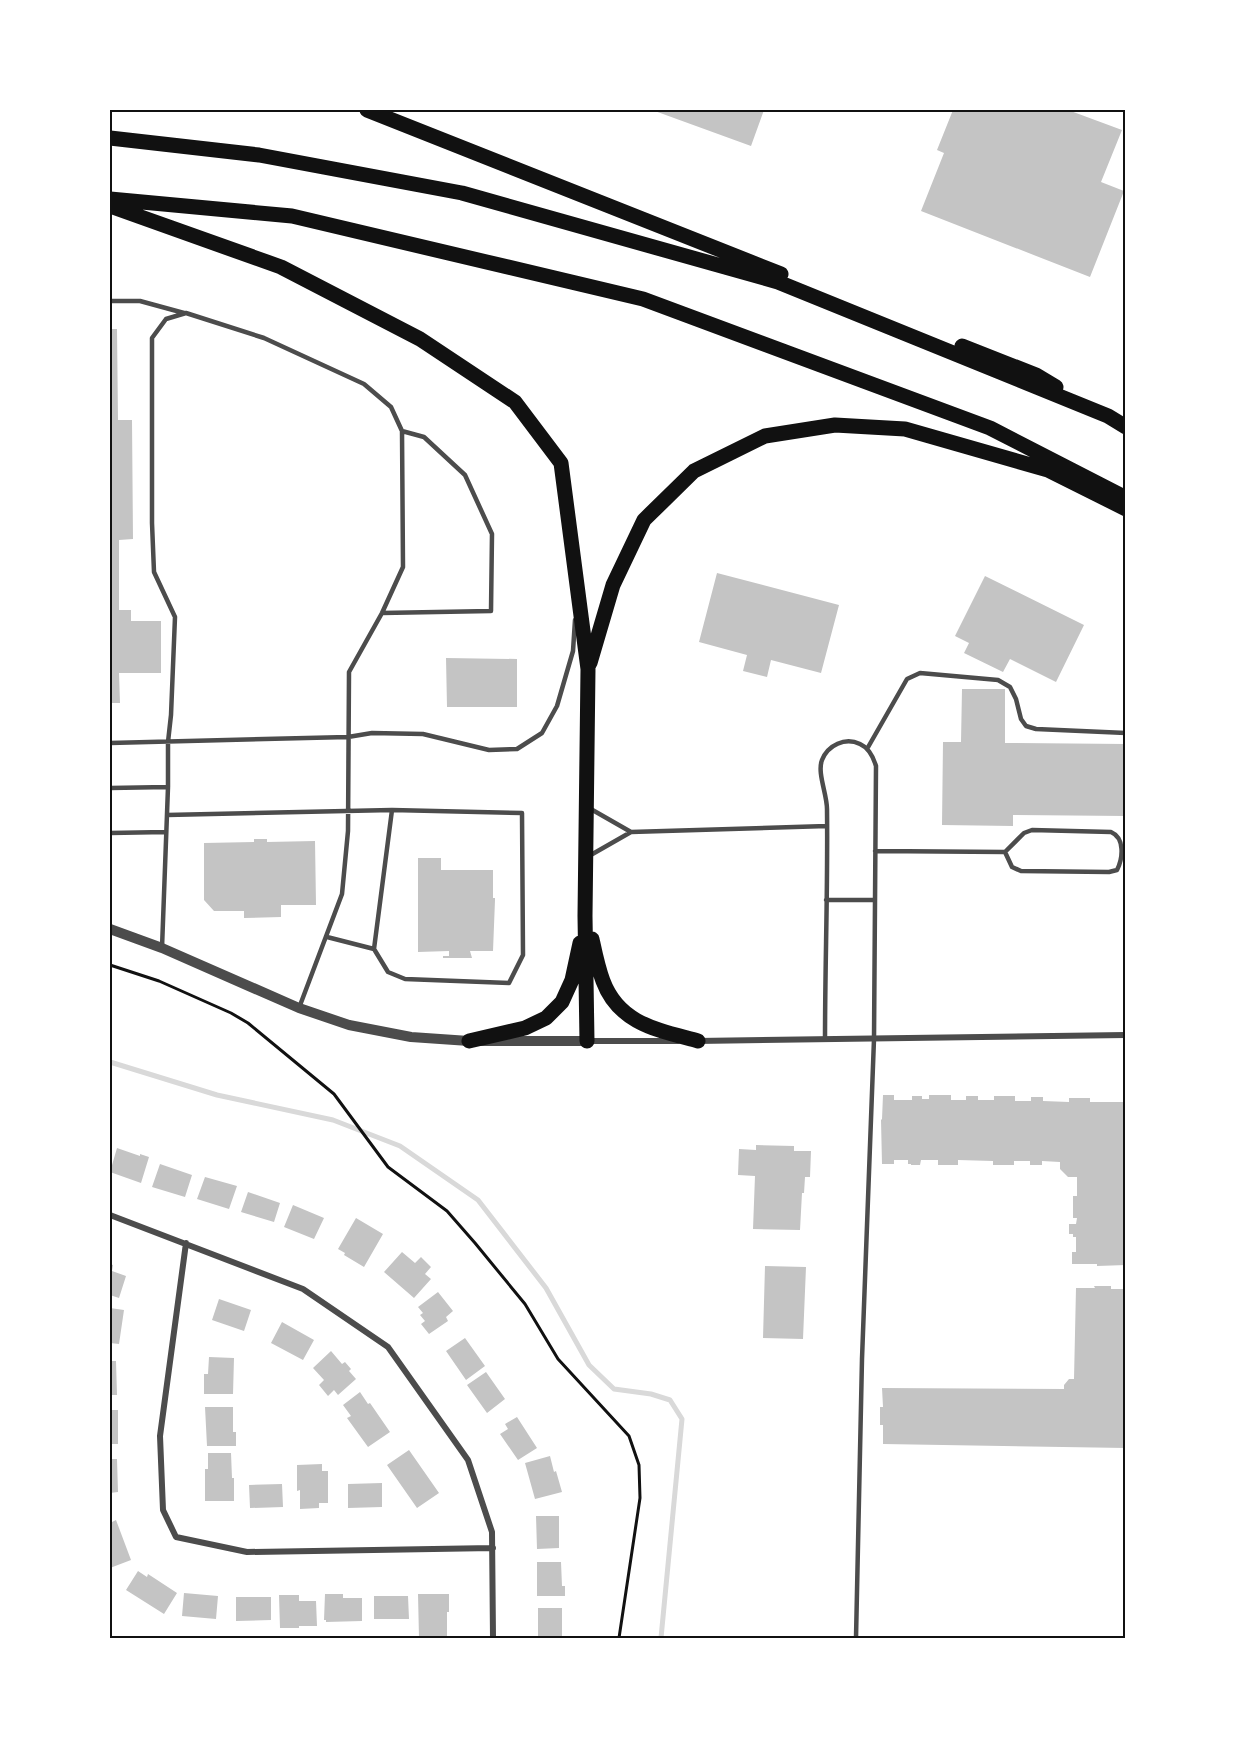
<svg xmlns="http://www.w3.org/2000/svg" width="1235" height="1748" viewBox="0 0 1235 1748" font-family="Arial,sans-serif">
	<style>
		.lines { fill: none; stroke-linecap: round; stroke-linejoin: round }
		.stream { stroke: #d9d9d9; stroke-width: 5 }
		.building { fill: #c4c4c4 }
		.path { stroke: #111; stroke-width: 3 }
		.service { stroke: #4c4c4c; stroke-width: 4.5 }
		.minor { stroke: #4c4c4c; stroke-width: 6 }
		.tertiary { stroke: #4c4c4c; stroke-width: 10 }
		.motorway { stroke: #111; stroke-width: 15 }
		.neatline { fill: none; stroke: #111; stroke-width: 2 }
	</style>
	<rect width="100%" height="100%" fill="#fff"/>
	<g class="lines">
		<path class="stream" d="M110,1062L217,1095L333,1120L400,1146L478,1200L546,1288L589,1365L614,1389L651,1394L670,1400L682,1419L661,1638"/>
	</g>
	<path class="building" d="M652,110H764L751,146Z
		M953,110H1068L1122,130L1101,182L1124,191L1090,277L921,211L944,153L937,150Z
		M110,329H117L118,420H132L133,539L119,540V610H131V621H161V673H119L120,703H110Z
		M717,573L839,605L821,673L771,660L767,677L743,671L747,655L699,642Z
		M985,576L1084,625L1056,682L1010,659L1003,672L964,653L969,643L955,636Z
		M446,658L517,659V707H447Z
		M962,689H1005V743L1126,744V816L1013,815V826L942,825L943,742H961Z
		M254,839H267V842L315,841L316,905H281V917L244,918V911H214L204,900V843L254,842Z
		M418,858H441V870H493V898H495V900L493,951H470L472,958H443V956H449V951L418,952Z
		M883,1095H894V1100H912V1096H922V1099H929V1095H951V1100H966V1096H978V1100H994V1096H1015V1101H1031V1097H1043V1101L1069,1102V1098H1090V1102H1126V1265L1097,1266V1264H1072V1252H1076V1237H1073V1234H1069V1224H1076L1077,1218H1073V1196H1077V1177H1068L1060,1169V1162L1042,1161V1165H1030V1161H1014V1165H993V1161L958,1160V1165H938V1160H921L920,1165H911V1164H908V1160H894V1164H882L881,1120L882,1119Z
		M756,1145L794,1146V1151H811L810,1177H805L804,1193H802L800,1230L753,1229L755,1176L738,1175L739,1149L756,1150Z
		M117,1148L140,1156V1154L149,1157L141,1183L110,1172Z
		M160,1164L192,1175L185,1197L152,1187Z
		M205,1177L237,1186L229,1209L197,1199Z
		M248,1192L280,1203L274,1222L241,1212Z
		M293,1205L324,1218L314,1239L284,1227Z
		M356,1218L383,1234L364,1267L344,1255L345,1253L338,1249Z
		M402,1252L415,1263L421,1257L431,1267L425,1274L431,1279L414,1298L384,1272Z
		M110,1264L113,1265L112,1271L126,1276L119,1298L110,1295Z
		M765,1266L806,1267L803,1339L763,1338Z
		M1094,1286H1111V1289H1126V1448L883,1444V1425H880V1407H883L882,1388L1064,1389V1385L1069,1379H1074L1076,1288H1095Z
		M438,1292L453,1311L446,1317L448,1321L429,1334L421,1324L425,1321L420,1315L423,1313L418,1307Z
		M219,1299L251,1310L244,1331L212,1320Z
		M110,1308L124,1310L119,1344L110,1343Z
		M282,1322L314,1340L303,1360L271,1343Z
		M465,1338L485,1366L466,1380L446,1351Z
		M331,1351L342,1364L345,1362L351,1369L349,1371L356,1379L338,1395L334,1390L328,1396L319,1385L324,1380L313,1368Z
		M209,1357L234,1358L233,1394H204V1374H208Z
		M110,1361H116L117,1395H110Z
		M486,1372L505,1399L487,1413L467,1385Z
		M360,1392L368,1404L370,1403L390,1432L368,1447L347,1418L351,1416L343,1405Z
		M205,1407H233V1432H236V1446H207Z
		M110,1410H118V1444H110Z
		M517,1417L537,1448L518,1460L500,1434L508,1429L505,1424Z
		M409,1450L439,1493L417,1508L387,1465Z
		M208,1453H231L232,1478H234V1501H205V1469H208Z
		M550,1456L554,1472L556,1471L562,1492L535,1499L525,1463Z
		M110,1459H117L118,1492L110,1493Z
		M322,1464V1471H328V1503H319V1508L300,1509V1490L297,1491V1465Z
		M382,1483V1507L348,1508V1484Z
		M282,1484L283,1507L250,1508L249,1485Z
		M536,1516H559V1548L537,1549Z
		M116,1520L131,1560L110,1568V1523Z
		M537,1562H561L562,1586H565V1596H537Z
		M138,1571L147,1577L148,1574L177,1593L164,1614L126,1590Z
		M184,1593L218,1596L216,1619L182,1616Z
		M325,1594H343V1598H362V1621L326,1622V1620H324Z
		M418,1594H449V1612H447V1638H419Z
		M279,1595H299V1601H316L317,1626H299V1628H280Z
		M374,1596H408L409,1619H374Z
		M236,1597H271V1620L236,1621Z
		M538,1608H562V1638H538Z"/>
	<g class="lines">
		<path class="path" d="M110,965L159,981L231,1013L248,1023L334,1094L388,1167L447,1211L475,1243L525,1304L558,1359L629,1436L639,1465L640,1498L619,1638"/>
		<path class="service" d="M110,301H140L184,313
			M382,613L491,611L492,534L465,475L424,437L402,431
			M110,743L348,737L372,733L423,734L489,750L517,749L542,733L557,706L573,651L575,620
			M867,749L907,679L920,673L998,680L1010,687L1016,699L1021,719L1026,726L1036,729L1126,733
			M110,788L168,787
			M589,808L631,832
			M167,815L392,810
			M110,833L166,832
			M875,851L1005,852L1012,867L1021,871L1109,872L1117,870C1123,858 1125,838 1111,832L1032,830L1024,833L1005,852
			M589,856L631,832L827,826
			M826,900H875
			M327,937L374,949L388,972L405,979L509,983L523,955L522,813L392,810L374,949
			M162,948L168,787V742L171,715L175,617L154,572L152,523V338L166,319L186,313L264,338L364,384L391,407L402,431L403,567L382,613L349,672L348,831L342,894L299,1008
			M825,1039C825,963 828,886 827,809C827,794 817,773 822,760C828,745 845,737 860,744C869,748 873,756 876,766L874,1039L862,1359L856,1638"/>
		<path class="minor" d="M587,1041H678
			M697,1041L1126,1035
			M110,1215L303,1289L388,1347L468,1460L492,1532L493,1638
			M186,1243L160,1436L163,1510L176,1537L247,1552L493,1548"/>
		<path class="tertiary" d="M110,929L162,948L299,1008L349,1025L411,1037L469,1041H587"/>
		<path class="motorway" d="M367,110L781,274
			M110,138L259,155L462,193L778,282L1108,416L1126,427
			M110,199L292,216L643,299L990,428L1126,498
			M110,206L281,267L420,339L515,402L561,463L588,669L585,916L587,1041
			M962,346L1036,375L1056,387
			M590,663L613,585L644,520L694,471L765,436L835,425L905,429L1048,470L1126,509
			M592,939C595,953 598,968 603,981C619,1024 658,1030 698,1041
			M469,1041L525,1028L546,1018L562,1002L572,980L580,943"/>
	</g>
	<rect width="1235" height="1748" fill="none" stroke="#ffffff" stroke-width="222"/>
	<rect x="111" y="111" width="1013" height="1526" class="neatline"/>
</svg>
